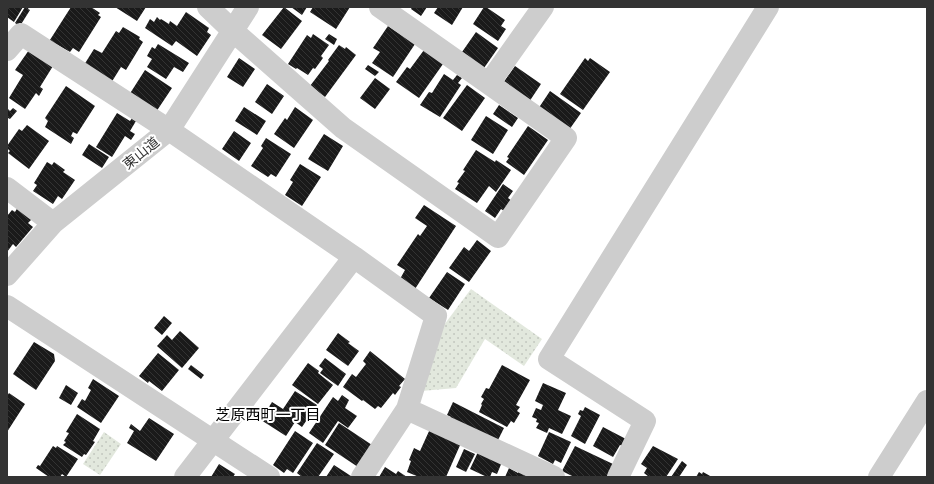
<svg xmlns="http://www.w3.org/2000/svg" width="934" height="484" viewBox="0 0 934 484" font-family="Jost,'Noto Sans JP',sans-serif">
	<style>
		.grass { fill: url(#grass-dots) }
		.building { fill: url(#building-back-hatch) }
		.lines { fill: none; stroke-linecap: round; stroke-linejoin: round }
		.minor { stroke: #cdcdcd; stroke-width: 22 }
		.labels { text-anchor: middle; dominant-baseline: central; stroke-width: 4; stroke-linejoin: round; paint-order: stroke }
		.street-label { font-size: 14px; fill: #333; stroke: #fff }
		.neighbourhood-label { font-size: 15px; fill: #000; stroke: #fff }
	</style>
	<defs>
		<pattern id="grass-dots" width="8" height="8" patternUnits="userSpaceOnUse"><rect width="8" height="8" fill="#e2e8dd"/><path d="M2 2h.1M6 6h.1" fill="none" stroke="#c2c7be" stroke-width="1.8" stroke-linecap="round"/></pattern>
		<pattern id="building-back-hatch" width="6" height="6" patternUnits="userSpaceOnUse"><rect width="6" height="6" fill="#1a1a1a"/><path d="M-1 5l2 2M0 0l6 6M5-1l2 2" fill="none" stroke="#333"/></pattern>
	</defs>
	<rect width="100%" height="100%" fill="#fff"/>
	<path class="grass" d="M471,289L542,339L524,366L485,339L456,388L421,391L444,325Z
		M104,432L121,444L100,475L83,464Z"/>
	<path class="building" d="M7,7H23L14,22L7,17Z
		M25,7H29L28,9L30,10L20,26L15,23Z
		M71,7H91L100,13L98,15L101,17L79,52L73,48L70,52L56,44L48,43Z
		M115,7H146L137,21Z
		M284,7L302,21L281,49L262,35Z
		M291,7H307L302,15Z
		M313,7H350L336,29L310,12Z
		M412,7H427L421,16L411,9Z
		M438,7H463L452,25L434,13Z
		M484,7H486L505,20L501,26L506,29L498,41L473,24Z
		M186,12L209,28L207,32L211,35L197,56L176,41L172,46L145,28L150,19L154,22L157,17L160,20L161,19L169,24L170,21L177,26Z
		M388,26L415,44L393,77L372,63L380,52L373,48Z
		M123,27L140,37L139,39L143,42L126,70L121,67L111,83L84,65L94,49L102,53L116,31L119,33Z
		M476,32L498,48L484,68L462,52Z
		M313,34L329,45L321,56L323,58L315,69L313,68L308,75L297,68L296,69L288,64L307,35L311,38Z
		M329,34L337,39L334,45L325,39Z
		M158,44L189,63L183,72L174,67L166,79L147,67L152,59L147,56L152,47L155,49Z
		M339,45L345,49L346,47L356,55L325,97L310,86L329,61L328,60Z
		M29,50L53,66L40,87L43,89L39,96L36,93L25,109L9,98L23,75L15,70Z
		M424,50L443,64L419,98L396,82L407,67L410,69Z
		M239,58L255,69L243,87L227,77Z
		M585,58L588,61L590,58L610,72L583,110L560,94Z
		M368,65L379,72L375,76L365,69Z
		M515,66L541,84L529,102L503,83Z
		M145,70L172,88L156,112L129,95Z
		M444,74L453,80L457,75L462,78L458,83L461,85L440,117L420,105L429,92L432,93Z
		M375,78L390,89L375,109L360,98Z
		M267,84L284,96L272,114L255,102Z
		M467,85L485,98L462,131L443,118Z
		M66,86L95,106L77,134L73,132L71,136L74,138L71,144L45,127L48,121L45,118Z
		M550,91L581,113L569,130L538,109Z
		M499,105L518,118L512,127L493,114Z
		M244,107L266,121L257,135L235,121Z
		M295,107L313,120L294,148L274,134L285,118L287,120Z
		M7,108L10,111L13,108L17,111L10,119L8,118L7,119Z
		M117,113L130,121L132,118L136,121L130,131L135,134L131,140L125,136L112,157L96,147Z
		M486,116L508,130L493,154L471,140Z
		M27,125L49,141L29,169L8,153L10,151L7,148V146L19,129L22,131Z
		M528,126L548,140L524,175L506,162L509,158L507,157Z
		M234,131L251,143L239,161L222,149Z
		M324,134L343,146L328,171L308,159Z
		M266,138L291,154L276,177L271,174L268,177L251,166L263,148L261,146Z
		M89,144L109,157L102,168L82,155Z
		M476,150L495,162L496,160L511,170L496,192L489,186L477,203L455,189L459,183L457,182L465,171L463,170Z
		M47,162L52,165L54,162L65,170L63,172L75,180L62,199L58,196L53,204L33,191L37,185L34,183Z
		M300,164L321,177L302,206L285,195L293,182L290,180Z
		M503,184L513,191L508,198L512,201L504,211L501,209L495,218L485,211Z
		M424,205L456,226L415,289L400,279L405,270L397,265L418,234L420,236L427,226L415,218Z
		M18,207L32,219L28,223L33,227L16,247L13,244L7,252V216L12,210L15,212Z
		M477,240L491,251L469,282L449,268L464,247L469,251Z
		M447,272L465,284L448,310L429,298Z
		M164,316L172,323L162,335L154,328Z
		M180,331L199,348L182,368L157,346L167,335L172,340Z
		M338,333L350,342L348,343L359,351L348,366L326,350Z
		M34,342L54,354L55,361L36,390L13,374Z
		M370,351L405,379L399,386L401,387L395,395L393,393L381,408L378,406L375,409L363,400L362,401L343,387L352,374L356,377L366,364L363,361Z
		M158,353L179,370L162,391L149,381L148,383L139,376Z
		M325,358L346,374L338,386L320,373L323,369L319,366Z
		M308,363L319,371L318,373L333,385L318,404L292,385Z
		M191,365L204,375L201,379L188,369Z
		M502,365L530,380L516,405L520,407L517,411L520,413L514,423L511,421L507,427L479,412L482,405L481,404L484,399L481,397L486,388L489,389Z
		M93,379L119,396L101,423L77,407L82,399L85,401L91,390L88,388Z
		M543,383L566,393L558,410L571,416L562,434L549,428L547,433L536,428L539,423L536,422L537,419L532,417L536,408L541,410L543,405L535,401Z
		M66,385L78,393L71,405L59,398Z
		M295,391L317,405L302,427L295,422L286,436L261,420L272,402L283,409Z
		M9,393L25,404L7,432V396Z
		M342,395L349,400L345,408L357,416L348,428L338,421L323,443L309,433L333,397L338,401Z
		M453,402L504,428L497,442L450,418L451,417L447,415Z
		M585,407L600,415L585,444L571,436L581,416L578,414L580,410L583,411Z
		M77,414L100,429L93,441L95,442L86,455L84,454L82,457L63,445L66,442L64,441L69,433L66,432Z
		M149,418L174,434L156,461L127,443L134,431L129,428L131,424L140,431Z
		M339,423L372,445L358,467L325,445Z
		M603,427L626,439L623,446L620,445L613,457L593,446Z
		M430,429L461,443L446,477H419L407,472L411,461L409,460L414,448L420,451Z
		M295,431L313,443L293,473L287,469L284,473L273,465Z
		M549,432L571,442L561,463L555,460L553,464L538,456Z
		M317,443L334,454L318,477L312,476L302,477L297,473Z
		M53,446L56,448L57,446L78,459L66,477L62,474L60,477H49L36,468L38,465L40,466Z
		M575,446L613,464L607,477H574L562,471Z
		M653,446L678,459L666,477H649L644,473L647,468L641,464Z
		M464,449L475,454L466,472L456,467Z
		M478,452L502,462L497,474L492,472L490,477H487L470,469Z
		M682,461L687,465L679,477H671Z
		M219,464L235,474L233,477H211Z
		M334,465L351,476L350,477H326Z
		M385,467L396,474L398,471L407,477H379Z
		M509,468L518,473L519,469L537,477H505Z
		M699,472L702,474L703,472L712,477H696Z"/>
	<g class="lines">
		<path class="minor" d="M208,7L233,31L343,128L498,237L566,138L380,7
			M7,50L21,34L169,130L354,257L436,316L407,409L362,477
			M489,83L543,7
			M7,188L53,223
			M7,275L53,223L169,130L248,7
			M7,306L269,477
			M407,409L554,477
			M185,477L354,257
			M618,477L645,421L549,359L768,7
			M879,477L927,401"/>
	</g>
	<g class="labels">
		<g class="street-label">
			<text transform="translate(141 153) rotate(-39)">東山道</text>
		</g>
		<g class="neighbourhood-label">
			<text x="268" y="415">芝原西町一丁目</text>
		</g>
	</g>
	<rect width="934" height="484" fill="none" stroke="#333333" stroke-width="16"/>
</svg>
